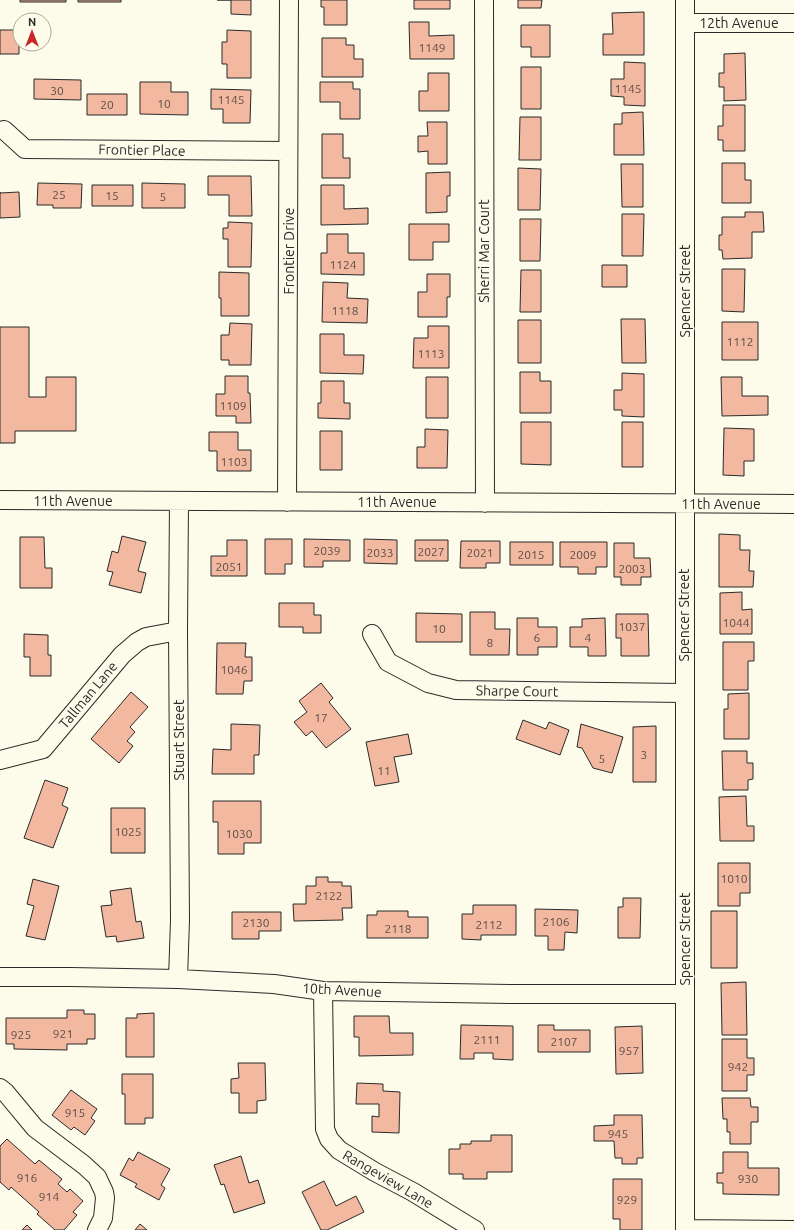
<svg xmlns="http://www.w3.org/2000/svg" width="794" height="1230" viewBox="0 0 794 1230" font-family="Ubuntu,sans-serif">
	<style>
		.building { fill: #f2b8a0; stroke: #2b2b2b }
		.lines { fill: none; stroke-linecap: round; stroke-linejoin: round }
		.minor-casing { stroke: #2b2b2b; stroke-width: 20 }
		.minor { stroke: #fdfbea; stroke-width: 18 }
		.labels { text-anchor: middle; dominant-baseline: central; stroke-width: 3; stroke-linejoin: round; paint-order: stroke }
		.number-label { font-size: 12px; fill: #5d4e48 }
		.street-label { font-size: 14px; fill: #2b2b2b; stroke: #fdfbea }
	</style>
	<rect width="100%" height="100%" fill="#fdfbea"/>
	<path class="building" d="M20,0H66V2H20Z
		M78,0H121V2H78Z
		M217,0H251V15L231,14V0Z
		M321,0H347V25H324V7H321Z
		M414,0H450V9H414Z
		M518,0H542L541,8H518Z
		M644,12V55H603V34H613L612,13Z
		M409,22H429V36L454,35V59H410Z
		M521,25H550V57H531V47H521Z
		M0,30H19V54H0Z
		M227,30L251,31V78H227V64H222V42H227Z
		M322,38H346V45H354V59H363V77H322Z
		M745,53L746,100L724,101V87H719V73H724V54Z
		M624,62L645,63V106L624,105V97L611,96V79H624Z
		M521,67H541V109H521Z
		M428,73H449V111H419V91H428Z
		M34,79L81,80V100L34,99Z
		M140,82H171V92H188V115L140,114Z
		M320,82H353V89H360V119H340V102H320Z
		M211,89L251,90L250,123H223V109H211Z
		M87,94H127V115H87Z
		M723,105H745V151H723V140H718V126H723Z
		M643,112L644,155H614V124H622V113Z
		M520,117H541V160H519Z
		M427,122H447V164H428V151L418,152V136H428Z
		M322,134H343V158H350V178H322Z
		M722,163H745V180H751V203H722Z
		M621,164H643V207H622Z
		M518,168L541,169L540,210H518Z
		M450,172V196H447V212L426,213V173Z
		M208,176H251L252,216H229V195H208Z
		M38,183L82,184L81,208H53V205H37Z
		M142,183L185,184V208H142Z
		M92,185H133V206H92Z
		M321,185H344V209L368,208V224L321,225Z
		M0,192V193L19,192L20,217L0,218Z
		M745,212H763L764,232H752V258L723,259L722,250H719V235H722V217H745Z
		M622,214H644L643,256H622Z
		M520,219H541L540,261H520Z
		M228,222L252,223L251,267H228V239H223V228H228Z
		M409,224H449V242H433V260H409Z
		M327,234H348V253H364V275L321,274V253H327Z
		M602,265H627V287H602Z
		M722,269H745L744,312L722,311Z
		M521,270H541V312H520Z
		M219,272L249,273V316H221V298H219Z
		M427,274H450V297H447V317H418V292H427Z
		M323,282L348,283L347,298L368,299L367,323L322,322Z
		M621,319H645L646,363H622Z
		M518,320H541V363H518Z
		M722,322H758V360H722Z
		M230,323L252,324L251,365H229V360H221V335H229Z
		M428,326H449V368H413L414,338H428Z
		M0,327H29V397H46V377H76V431H15V443H0Z
		M320,334H344V355H364L363,374L320,373Z
		M520,372H540V381H551V413H520Z
		M622,373L644,374V417L622,416V410H614V390H622Z
		M225,376H248V393H250L251,423H236V416H216V394H225Z
		M426,377H448V418H426Z
		M721,377H742V396H768V415L722,416Z
		M321,381H344V403H350V419L318,418V403H321Z
		M521,422H551V465L521,464Z
		M622,422H643V467H622Z
		M724,428L754,429V461H744V476L723,475Z
		M425,429L448,430L447,468H417V447H425Z
		M320,431H342V470H320Z
		M209,432H238V450H251V471H217V451H209Z
		M719,534L740,535V550H750L749,571H754L753,587H719Z
		M122,536L146,542L138,571L146,573L141,593L109,585L113,572L107,571L112,551L118,553Z
		M20,537H44L45,568H52V588H20Z
		M265,539H292V564H285V574H265Z
		M304,539L350,540V561H323V567H304Z
		M364,539L397,540V564L364,563Z
		M227,540H247V576H211V556H227Z
		M415,540H448V561H415Z
		M461,541H500V563H486V568H460Z
		M510,542H553V565H510Z
		M560,542H607V567H596V574H578V567H560Z
		M614,543H634V558H650L651,577H641V585H621V577H614Z
		M742,592V610L752,609V634H720V593Z
		M279,603H314V615H321V633H303V627H279Z
		M470,612H495V629H510L509,655H470Z
		M416,613L462,614V642H416Z
		M616,614H648L649,656H621V638H616Z
		M517,618H538V627H557V647H538V655H517Z
		M605,618L606,656H588V647H570V627H582V619Z
		M24,634L48,635V655H51V676H30V657H24Z
		M723,642H754V661H748V690H723Z
		M217,643H246L245,657H252V681H244L243,694H216Z
		M321,683L333,698L329,702L351,729L326,748L312,731L306,736L294,722L307,712L299,701Z
		M131,692L148,707L130,727L135,732L127,741L133,746L119,763L91,739Z
		M749,693V739H724V709H728V694Z
		M523,720L546,729L549,722L569,730L560,755L516,739Z
		M231,724L260,725L259,755H254V774H212L213,749L231,750Z
		M581,724L623,737L612,773L593,768L582,748L577,747Z
		M656,726V782H633V727Z
		M408,734L412,754L394,757L399,782L375,786L366,742Z
		M722,751H747V763H753V779L748,780V790H723Z
		M45,780L68,788L62,805L68,808L53,848L24,838Z
		M746,796L747,826H754V841H720L719,797Z
		M213,801H261V843H244V854H218V822H213Z
		M111,808H145V853H111Z
		M718,863H750V893H740V906H718Z
		M316,877H328V882H342V886H351L352,908H342L343,920L294,921L293,904H306V886H316Z
		M33,879L59,886L45,940L26,936L34,906L27,904Z
		M131,888L136,922L141,921L144,938L117,942L116,936L106,937L101,906L112,905L110,891Z
		M623,898H641L640,938H618V907H623Z
		M473,905H516V935H481V940L462,939V914H473Z
		M535,909L578,910L577,933L565,932L564,950H548V936H535Z
		M377,911H408V917H428V938H367V915H377Z
		M711,911H737V968H711Z
		M232,912H281V931H259V939H232Z
		M746,982L747,1035H722L721,983Z
		M67,1010H84V1014H95V1039H87V1044H67V1050L14,1049V1044H6V1018H67Z
		M154,1013V1057H126V1018H137V1014Z
		M354,1016H389L390,1033H413V1055L359,1056V1037H354Z
		M461,1025L513,1026V1060L493,1059V1053H474V1059H460Z
		M538,1025H554V1030H590V1052H538Z
		M642,1026L643,1073L616,1074L615,1027Z
		M722,1039H747V1058H754V1075H747V1091H722Z
		M238,1063H265L266,1100L257,1101V1113H239V1093H231V1079L239,1078Z
		M122,1074H153V1118H145V1124H125V1094H122Z
		M357,1083L383,1084V1091L400,1092L399,1133L372,1132V1116L379,1117V1104H356Z
		M71,1090L97,1109L91,1118L95,1121L85,1135L74,1127L71,1130L52,1115Z
		M722,1098H750L751,1107H758V1122H751V1144H730V1132H727V1119H723Z
		M614,1115H642L643,1158H637V1164H622V1158H615L614,1141H594V1126L614,1125Z
		M491,1135H512V1172H487V1179H463V1174H449V1149H460V1144H471V1141H491Z
		M7,1139L35,1164L39,1160L62,1179L58,1184L67,1192L70,1189L83,1201L73,1212L77,1215L64,1230H55L37,1214L39,1212L11,1187L9,1190L0,1182V1146Z
		M138,1152L170,1169L161,1185L165,1188L159,1200L135,1187L137,1184L120,1175L129,1158L133,1161Z
		M723,1152H748V1168H779V1195L723,1194V1183H717V1173H723Z
		M241,1156L249,1183L258,1180L265,1203L234,1213L224,1184L221,1185L214,1165Z
		M613,1179H642V1230H620V1219H613Z
		M324,1181L336,1206L356,1196L364,1212L327,1230H321L302,1192Z
		M140,1224L147,1230H135Z
		M27,1225L32,1230H22Z"/>
	<g class="lines">
		<defs>
			<path id="minor" d="M484,0L485,503
				M685,0V1230
				M685,23H794
				M4,130L25,149L288,151
				M0,500L794,504
				M287,502C289,334 288,167 289,0
				M372,634L388,662L428,683L456,690L684,693
				M0,760L43,749L122,655L137,642L146,637L178,631
				M0,977H71L178,979L274,984L323,991L513,994H685
				M178,979L180,920L178,631L179,501
				M323,991L325,1129L329,1139L339,1150L375,1172L413,1192L475,1230
				M0,1088L5,1092L35,1128L84,1165L97,1177L104,1192L105,1198L103,1218L97,1230
				M685,1229L794,1230"/>
		</defs>
		<use href="#minor" class="minor-casing"/>
		<use href="#minor" class="minor"/>
	</g>
	<g class="labels">
		<g class="number-label">
			<text x="432" y="47">1149</text>
			<text x="628" y="88">1145</text>
			<text x="57" y="90">30</text>
			<text x="231" y="99">1145</text>
			<text x="164" y="103">10</text>
			<text x="107" y="104">20</text>
			<text x="59" y="194">25</text>
			<text x="112" y="195">15</text>
			<text x="163" y="196">5</text>
			<text x="343" y="264">1124</text>
			<text x="345" y="310">1118</text>
			<text x="740" y="341">1112</text>
			<text x="431" y="353">1113</text>
			<text x="233" y="405">1109</text>
			<text x="234" y="461">1103</text>
			<text x="327" y="550">2039</text>
			<text x="431" y="551">2027</text>
			<text x="380" y="552">2033</text>
			<text x="480" y="552">2021</text>
			<text x="531" y="554">2015</text>
			<text x="583" y="554">2009</text>
			<text x="229" y="566">2051</text>
			<text x="632" y="568">2003</text>
			<text x="736" y="622">1044</text>
			<text x="632" y="626">1037</text>
			<text x="439" y="628">10</text>
			<text x="537" y="637">6</text>
			<text x="588" y="637">4</text>
			<text x="490" y="642">8</text>
			<text x="234" y="669">1046</text>
			<text x="321" y="717">17</text>
			<text x="644" y="754">3</text>
			<text x="602" y="758">5</text>
			<text x="384" y="770">11</text>
			<text x="128" y="831">1025</text>
			<text x="239" y="833">1030</text>
			<text x="734" y="878">1010</text>
			<text x="329" y="895">2122</text>
			<text x="556" y="921">2106</text>
			<text x="256" y="922">2130</text>
			<text x="489" y="924">2112</text>
			<text x="398" y="928">2118</text>
			<text x="63" y="1033">921</text>
			<text x="21" y="1034">925</text>
			<text x="487" y="1039">2111</text>
			<text x="564" y="1041">2107</text>
			<text x="629" y="1050">957</text>
			<text x="738" y="1066">942</text>
			<text x="75" y="1112">915</text>
			<text x="618" y="1133">945</text>
			<text x="27" y="1177">916</text>
			<text x="748" y="1178">930</text>
			<text x="49" y="1196">914</text>
			<text x="627" y="1199">929</text>
		</g>
		<g class="street-label">
			<text x="739" y="23">12th Avenue</text>
			<text transform="translate(142 150) rotate(1)">Frontier Place</text>
			<text transform="translate(289 251) rotate(-90)">Frontier Drive</text>
			<text transform="translate(484 251) rotate(-90)">Sherri Mar Court</text>
			<text transform="translate(685 291) rotate(-90)">Spencer Street</text>
			<text x="73" y="501">11th Avenue</text>
			<text x="397" y="502">11th Avenue</text>
			<text x="721" y="504">11th Avenue</text>
			<text transform="translate(684 615) rotate(-90)">Spencer Street</text>
			<text transform="translate(517 691) rotate(1)">Sharpe Court</text>
			<text transform="translate(88 695) rotate(-50)">Tallman Lane</text>
			<text transform="translate(179 740) rotate(-90)">Stuart Street</text>
			<text transform="translate(685 939) rotate(-90)">Spencer Street</text>
			<text transform="translate(342 990) rotate(3)">10th Avenue</text>
			<text transform="translate(388 1179) rotate(30)">Rangeview Lane</text>
		</g>
	</g>
	<g transform="translate(32 32)"><circle r="19" fill="#fdfbea" stroke="#a9a89e"/>
	<path d="M0-3L7 15L0 10L-7 15Z" fill="#c62828"/>
	<text y="-6" font-size="11" font-weight="bold" text-anchor="middle" fill="#2b2b2b">N</text>
	</g>
</svg>
